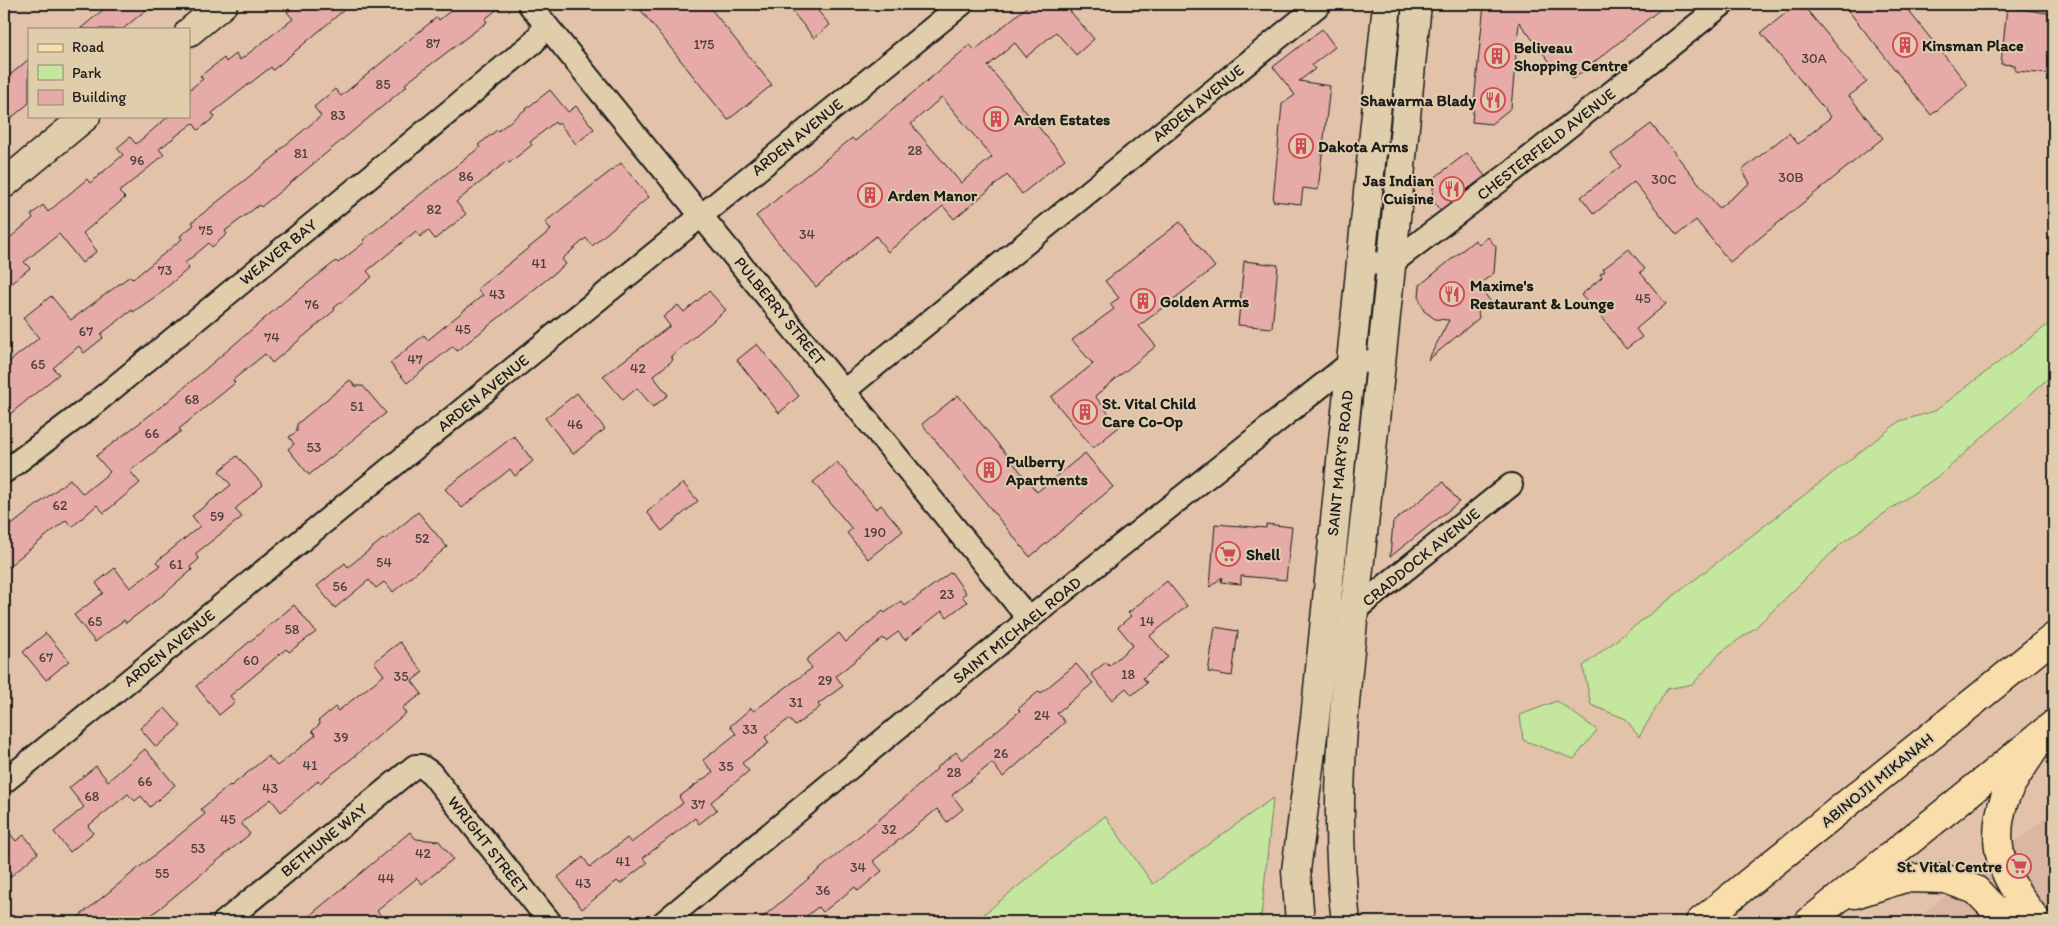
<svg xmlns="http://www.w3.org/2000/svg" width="2058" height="926" viewBox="0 0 2058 926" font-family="Itim,sans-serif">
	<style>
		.built { fill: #dbb6a3 }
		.green { fill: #c5e69f; stroke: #70815e }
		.building { fill: #e6aba6; stroke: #1c1c1c; fill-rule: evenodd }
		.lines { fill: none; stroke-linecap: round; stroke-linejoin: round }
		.street-casing { stroke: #1c1c1c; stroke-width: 26 }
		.secondary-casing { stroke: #1c1c1c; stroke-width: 31 }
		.primary-casing { stroke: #1c1c1c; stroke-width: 31 }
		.street { stroke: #e0cdab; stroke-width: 22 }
		.secondary { stroke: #e0cdab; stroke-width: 28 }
		.primary { stroke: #f9deab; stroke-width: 28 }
		.labels { text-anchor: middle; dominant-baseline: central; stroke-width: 4; stroke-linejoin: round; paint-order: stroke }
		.number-label { font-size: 14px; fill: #4e403e }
		.poi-label { font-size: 16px; font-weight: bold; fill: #1c1c1c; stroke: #e0cdab; text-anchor: start }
		.street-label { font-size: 16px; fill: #1c1c1c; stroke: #e0cdab }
	</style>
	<rect width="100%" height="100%" fill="#e2c3aa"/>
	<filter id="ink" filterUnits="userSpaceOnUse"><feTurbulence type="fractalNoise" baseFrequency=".02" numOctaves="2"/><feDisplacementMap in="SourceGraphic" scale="10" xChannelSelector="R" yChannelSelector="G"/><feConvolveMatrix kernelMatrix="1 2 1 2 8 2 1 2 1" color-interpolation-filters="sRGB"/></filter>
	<g filter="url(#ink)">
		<path class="built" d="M2054,811V922H1912Z"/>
		<path class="green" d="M2054,320V373L1944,472L1843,542L1755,628L1720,653L1693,684L1667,689L1639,737L1626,719L1591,705L1583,666L1900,421L1935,411Z
			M1557,701L1597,730L1574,759L1523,740L1520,715Z
			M1273,798L1261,918L1263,922H974L1105,816L1153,884Z"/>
		<path class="building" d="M110,4H153L123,29H80Z
			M298,4H351L273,70L271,67L212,113L215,117L198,130L193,123L159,149L164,155L119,192L125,198L83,233L97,251L82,263L59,234L24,262L30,268L4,289V243L33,218L31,215L43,205L48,212L87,179L90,183L123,155L117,148L130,137L136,144L169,116H189V90L203,79L200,76L224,58L226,62L236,54L240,60L293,19L287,12Z
			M459,4H504L485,19L487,22L405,84L407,86L277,194L261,207L259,205L225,231L227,234L212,247L209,243L185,263L189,268L159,294L133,312L132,310L101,334L103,338L84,353L79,346L53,368L59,374L4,419V366L39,338L23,318L51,296L71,320L130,276L133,279L182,239L180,236L194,225L192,222L279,153L277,152L321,116L314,107L335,89L341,96L437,17L439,20Z
			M636,4H707L772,85L728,120Z
			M786,4H812L830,25L814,38Z
			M1030,4H1064L1094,39L1076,55L1056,32L1026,57L1015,43L988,66L1065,159L1022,194L1007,175L954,219L943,206L888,252L876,236L816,287L756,216L852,138L855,141L970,45L975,50ZM942,97L992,157L961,183L911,124Z
			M1484,4H1667L1573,79L1562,66L1556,70L1519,22L1511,108L1491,124L1472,122Z
			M1797,4H1802L1867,82L1849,96L1883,138L1730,262L1696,220L1677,235L1634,182L1594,214L1581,197L1621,166L1611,154L1651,124L1719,208L1750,183L1742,170L1789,133L1798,144L1831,117L1761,33Z
			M1843,4H1903L1968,85L1931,115Z
			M2007,7L2054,14V43H2051L2048,74L2015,71V65L2001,64Z
			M1322,29L1335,47L1312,65L1315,69L1299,81L1330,86L1318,190L1303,188L1301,204L1273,201L1282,104L1295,95L1273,67Z
			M29,59V103L4,124V80Z
			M550,90L568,112L576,106L594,129L576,144L559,123L557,125L555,122L530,142L532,145L509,163L507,161L456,202L466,214L454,224L435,239L428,230L420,237L416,231L367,271L372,277L334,308L335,310L272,363L265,354L233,380L235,383L179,429L181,431L130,471L140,483L104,513L97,505L72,527L66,520L4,570V531L70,479L83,494L110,472L96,456L167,402L285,301L336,261L338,263L365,242L363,240L480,147L478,145L497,130L498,131Z
			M1467,153L1485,176L1440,210L1432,200L1434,178Z
			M621,163L649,197L592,246L586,238L562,259L566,264L457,351L453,346L407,383L390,363L424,335L428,340L483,295L477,289L551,230L545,222Z
			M1180,222L1215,267L1139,326L1156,346L1095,396L1119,427L1093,448L1051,397L1093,364L1072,340L1114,309L1110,304L1119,298L1105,281Z
			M1488,237L1496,247L1494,273L1478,285L1491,302L1478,312L1479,318L1428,360L1449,320L1435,319L1424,311L1419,298L1420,285L1475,240L1479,245Z
			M1629,249L1645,269L1640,272L1666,304L1636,329L1642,337L1626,349L1596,309L1594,310L1581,295L1602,277L1600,274L1605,271L1603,269Z
			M1244,261L1278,265L1272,328L1238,325Z
			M709,291L726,310L671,356L673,360L653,376L668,395L653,407L637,388L623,400L603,376L670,326L663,317L678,305L684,312Z
			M757,344L799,396L779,413L737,360Z
			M350,380L355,386H363L386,413L309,475L288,449L294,444L289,437L297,431V424Z
			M577,393L605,429L573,454L545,418Z
			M958,395L1037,492L1085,453L1113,487L1030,557L922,424Z
			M514,436L533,461L515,476L510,469L462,508L445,489Z
			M237,456L263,485L235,509L242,517L195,554L199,559L190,567L192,570L163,595L126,623L124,620L95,642L74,615L103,593L96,583L115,568L130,588L160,566L156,562L200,526L192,516L231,485L219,471Z
			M837,462L876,509L881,505L903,531L868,559L847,533L852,529L813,482Z
			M1443,482L1459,502L1390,557L1393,522Z
			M683,483L698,501L662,531L647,512Z
			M418,512L447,547L393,592L384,582L376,588L369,580L335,608L317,586L345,563L348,567L383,539L384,540Z
			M1215,524L1266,528V524L1292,527L1286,580L1241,576V584L1221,582L1222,577L1210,587Z
			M951,572L966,593L962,596L967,602L947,617L942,611L905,640L898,632L886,641L883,638L836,676L843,686L818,704L820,707L795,726L789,719L765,737L769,743L742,763L749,771L711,802L717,810L699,824L695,818L643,858L647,863L620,884L617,881L582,909L558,877L583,857L590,867L627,838L631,843L683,803L679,797L713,772L703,760L736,734L730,726L751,708L754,711L812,668L806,660L839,633L846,642L883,611L885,613L901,601L905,606Z
			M1167,581L1187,606L1150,636L1168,657L1143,678L1147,683L1132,695L1126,688L1112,700L1091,674L1106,662L1109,666L1133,645L1118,627L1131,616L1128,613Z
			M294,605L316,632L289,652L286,649L230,696L235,702L219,715L196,686Z
			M1215,627L1238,631L1232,676L1208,672Z
			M46,633L69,661L46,680L23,652Z
			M400,642L423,672L412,681L422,694L402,708L406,713L350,760L320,783L318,781L281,812L271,799L241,823L250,834L143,922H72L205,814L201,809L230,785L231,786L268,756L277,766L316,735L312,731L320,724L318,721L335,707L338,711L384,675L374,662Z
			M1076,664L1093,683L1057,713L1065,722L1003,777L992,763L952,795L963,809L947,822L937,809L873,861L882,871L858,891L855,887L823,912L818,907L799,922H757L908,795L937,769L936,768L956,752L962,760L1020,711L1018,709L1039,691L1041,693Z
			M165,708L181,726L156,747L140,728Z
			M145,749L175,785L150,807L141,796L135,801L128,794L88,826L93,833L70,852L54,832L84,807L69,788L96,766L108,781Z
			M4,826L16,841L24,835L38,853L4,882Z
			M410,832L416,839L439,841L453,859L422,884L417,878L377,911L386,922H302Z"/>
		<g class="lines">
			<defs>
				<path id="street" d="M529,4L1029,619
					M1360,264L1392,263L1514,170L1723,4
					M844,391L1320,4
					M4,472L89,408L534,42L546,25
					M1344,610H1355L1511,485
					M4,782L962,4
					M224,922L415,766H421L431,773L550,922
					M664,922L1029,619L1350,363L1382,360"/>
				<path id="secondary" d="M189,32L223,4
					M4,184L86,116
					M1300,922L1296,871L1315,719L1387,4
					M1346,922C1329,784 1351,645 1366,507C1384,339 1401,172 1417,4"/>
				<path id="primary" d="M2034,749C2025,764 2013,779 2006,795C1986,848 2006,882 2038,922
					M1855,894L1905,878L1946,879L1976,890L2007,922
					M1700,922L2054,637
					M1809,922L2054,724"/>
			</defs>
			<use href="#street" class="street-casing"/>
			<use href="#secondary" class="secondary-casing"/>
			<use href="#primary" class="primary-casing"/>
			<use href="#street" class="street"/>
			<use href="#secondary" class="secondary"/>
			<use href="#primary" class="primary"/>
		</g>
	</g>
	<defs>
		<symbol id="building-ring" viewBox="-11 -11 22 22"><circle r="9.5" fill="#e0cdab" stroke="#d1495b" stroke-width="1.5"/><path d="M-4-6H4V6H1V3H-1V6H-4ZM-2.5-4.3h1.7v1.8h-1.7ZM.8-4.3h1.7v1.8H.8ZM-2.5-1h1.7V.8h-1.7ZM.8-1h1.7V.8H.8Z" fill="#d1495b"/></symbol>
		<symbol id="restaurant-ring" viewBox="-11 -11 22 22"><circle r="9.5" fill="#e0cdab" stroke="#d1495b" stroke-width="1.5"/><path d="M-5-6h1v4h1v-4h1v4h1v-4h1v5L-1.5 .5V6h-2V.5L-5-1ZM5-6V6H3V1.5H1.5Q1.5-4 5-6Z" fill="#d1495b"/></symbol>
		<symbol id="supermarket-ring" viewBox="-11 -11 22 22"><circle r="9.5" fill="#e0cdab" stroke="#d1495b" stroke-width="1.5"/><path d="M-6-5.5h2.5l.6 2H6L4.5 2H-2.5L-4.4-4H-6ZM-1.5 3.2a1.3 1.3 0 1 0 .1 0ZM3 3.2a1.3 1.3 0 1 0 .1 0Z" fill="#d1495b"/></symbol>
	</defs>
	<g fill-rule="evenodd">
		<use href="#building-ring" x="1891" y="31" width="28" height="28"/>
		<use href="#building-ring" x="1483" y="42" width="28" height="28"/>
		<use href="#restaurant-ring" x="1479" y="86" width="28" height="28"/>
		<use href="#building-ring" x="982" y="105" width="28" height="28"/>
		<use href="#building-ring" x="1287" y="132" width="28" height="28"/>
		<use href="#restaurant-ring" x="1438" y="175" width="28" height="28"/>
		<use href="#building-ring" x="856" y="181" width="28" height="28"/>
		<use href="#restaurant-ring" x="1438" y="280" width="28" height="28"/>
		<use href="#building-ring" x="1129" y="287" width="28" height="28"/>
		<use href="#building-ring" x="1071" y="398" width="28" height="28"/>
		<use href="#building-ring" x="975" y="456" width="28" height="28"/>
		<use href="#supermarket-ring" x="1214" y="540" width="28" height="28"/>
		<use href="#supermarket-ring" x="2005" y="852" width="28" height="28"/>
	</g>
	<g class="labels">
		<g class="number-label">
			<text x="433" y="43">87</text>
			<text x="704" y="44">175</text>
			<text x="1814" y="58">30A</text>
			<text x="383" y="84">85</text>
			<text x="338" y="115">83</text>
			<text x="915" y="150">28</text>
			<text x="301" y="153">81</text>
			<text x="137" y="160">96</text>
			<text x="466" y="176">86</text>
			<text x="1791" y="177">30B</text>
			<text x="1664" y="179">30C</text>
			<text x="434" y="209">82</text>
			<text x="206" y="230">75</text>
			<text x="807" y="234">34</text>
			<text x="539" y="263">41</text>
			<text x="165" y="270">73</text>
			<text x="497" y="294">43</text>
			<text x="1643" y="298">45</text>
			<text x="312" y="304">76</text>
			<text x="463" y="329">45</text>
			<text x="86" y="331">67</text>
			<text x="272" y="337">74</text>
			<text x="415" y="359">47</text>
			<text x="38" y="364">65</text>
			<text x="638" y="368">42</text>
			<text x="192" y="399">68</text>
			<text x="357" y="406">51</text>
			<text x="575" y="424">46</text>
			<text x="152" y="433">66</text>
			<text x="314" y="447">53</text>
			<text x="60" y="505">62</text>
			<text x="217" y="516">59</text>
			<text x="875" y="532">190</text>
			<text x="422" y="538">52</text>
			<text x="384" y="562">54</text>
			<text x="176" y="564">61</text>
			<text x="340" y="586">56</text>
			<text x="947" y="594">23</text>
			<text x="95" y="621">65</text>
			<text x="1147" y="621">14</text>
			<text x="292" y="629">58</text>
			<text x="46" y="657">67</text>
			<text x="251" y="660">60</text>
			<text x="1128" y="674">18</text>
			<text x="401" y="676">35</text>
			<text x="825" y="680">29</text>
			<text x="796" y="702">31</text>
			<text x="1042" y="715">24</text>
			<text x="750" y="729">33</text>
			<text x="341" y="737">39</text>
			<text x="1001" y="753">26</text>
			<text x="310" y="765">41</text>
			<text x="726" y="766">35</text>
			<text x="954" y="772">28</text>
			<text x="145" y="781">66</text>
			<text x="270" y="788">43</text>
			<text x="92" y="796">68</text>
			<text x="698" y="804">37</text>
			<text x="228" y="819">45</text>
			<text x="889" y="829">32</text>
			<text x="198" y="848">53</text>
			<text x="423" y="853">42</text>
			<text x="623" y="861">41</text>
			<text x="858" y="867">34</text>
			<text x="162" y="873">55</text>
			<text x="386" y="878">44</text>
			<text x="583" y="883">43</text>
			<text x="823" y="890">36</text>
		</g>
		<g class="poi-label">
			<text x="1922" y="45">Kinsman Place</text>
			<text x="1514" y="47">Beliveau<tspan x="1514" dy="18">Shopping Centre</tspan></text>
			<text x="1476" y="100" text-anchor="end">Shawarma Blady</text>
			<text x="1014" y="119">Arden Estates</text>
			<text x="1318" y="146">Dakota Arms</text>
			<text x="1434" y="180" text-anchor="end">Jas Indian<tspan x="1434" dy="18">Cuisine</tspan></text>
			<text x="888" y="195">Arden Manor</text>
			<text x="1470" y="285">Maxime's<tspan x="1470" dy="18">Restaurant &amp; Lounge</tspan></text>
			<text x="1160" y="301">Golden Arms</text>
			<text x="1102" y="403">St. Vital Child<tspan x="1102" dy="18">Care Co-Op</tspan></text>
			<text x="1006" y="461">Pulberry<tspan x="1006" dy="18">Apartments</tspan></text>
			<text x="1246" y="554">Shell</text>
			<text x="2002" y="866" text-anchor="end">St. Vital Centre</text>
		</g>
		<g class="street-label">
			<text transform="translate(1198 103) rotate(-39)">ARDEN AVENUE</text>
			<text transform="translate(797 137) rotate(-39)">ARDEN AVENUE</text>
			<text transform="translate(1546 144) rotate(-38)">CHESTERFIELD AVENUE</text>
			<text transform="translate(278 252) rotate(-39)">WEAVER BAY</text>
			<text transform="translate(780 311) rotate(51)">PULBERRY STREET</text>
			<text transform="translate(483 393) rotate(-39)">ARDEN AVENUE</text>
			<text transform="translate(1340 463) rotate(-84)">SAINT MARY'S ROAD</text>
			<text transform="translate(1421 557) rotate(-39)">CRADDOCK AVENUE</text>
			<text transform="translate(1017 630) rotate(-39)">SAINT MICHAEL ROAD</text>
			<text transform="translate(169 648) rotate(-39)">ARDEN AVENUE</text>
			<text transform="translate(1877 780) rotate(-39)">ABINOJII MIKANAH</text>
			<text transform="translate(324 840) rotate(-39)">BETHUNE WAY</text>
			<text transform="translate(488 845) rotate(52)">WRIGHT STREET</text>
		</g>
	</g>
	<rect width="2058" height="926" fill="none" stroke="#e0cdab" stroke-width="20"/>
	<rect x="10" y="10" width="2038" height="906" fill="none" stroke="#1c1c1c" stroke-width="2" filter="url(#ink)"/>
	<rect x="28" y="28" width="162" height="90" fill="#e0cdab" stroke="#928672"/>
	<rect x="38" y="44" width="25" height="8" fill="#f9deab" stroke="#928672"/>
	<text x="72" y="52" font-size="15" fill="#1c1c1c">Road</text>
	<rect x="38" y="65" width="25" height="15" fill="#c5e69f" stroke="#928672"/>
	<text x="72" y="78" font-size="15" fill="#1c1c1c">Park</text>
	<rect x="38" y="90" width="25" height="15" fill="#e6aba6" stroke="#928672"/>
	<text x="72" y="102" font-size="15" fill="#1c1c1c">Building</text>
</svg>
